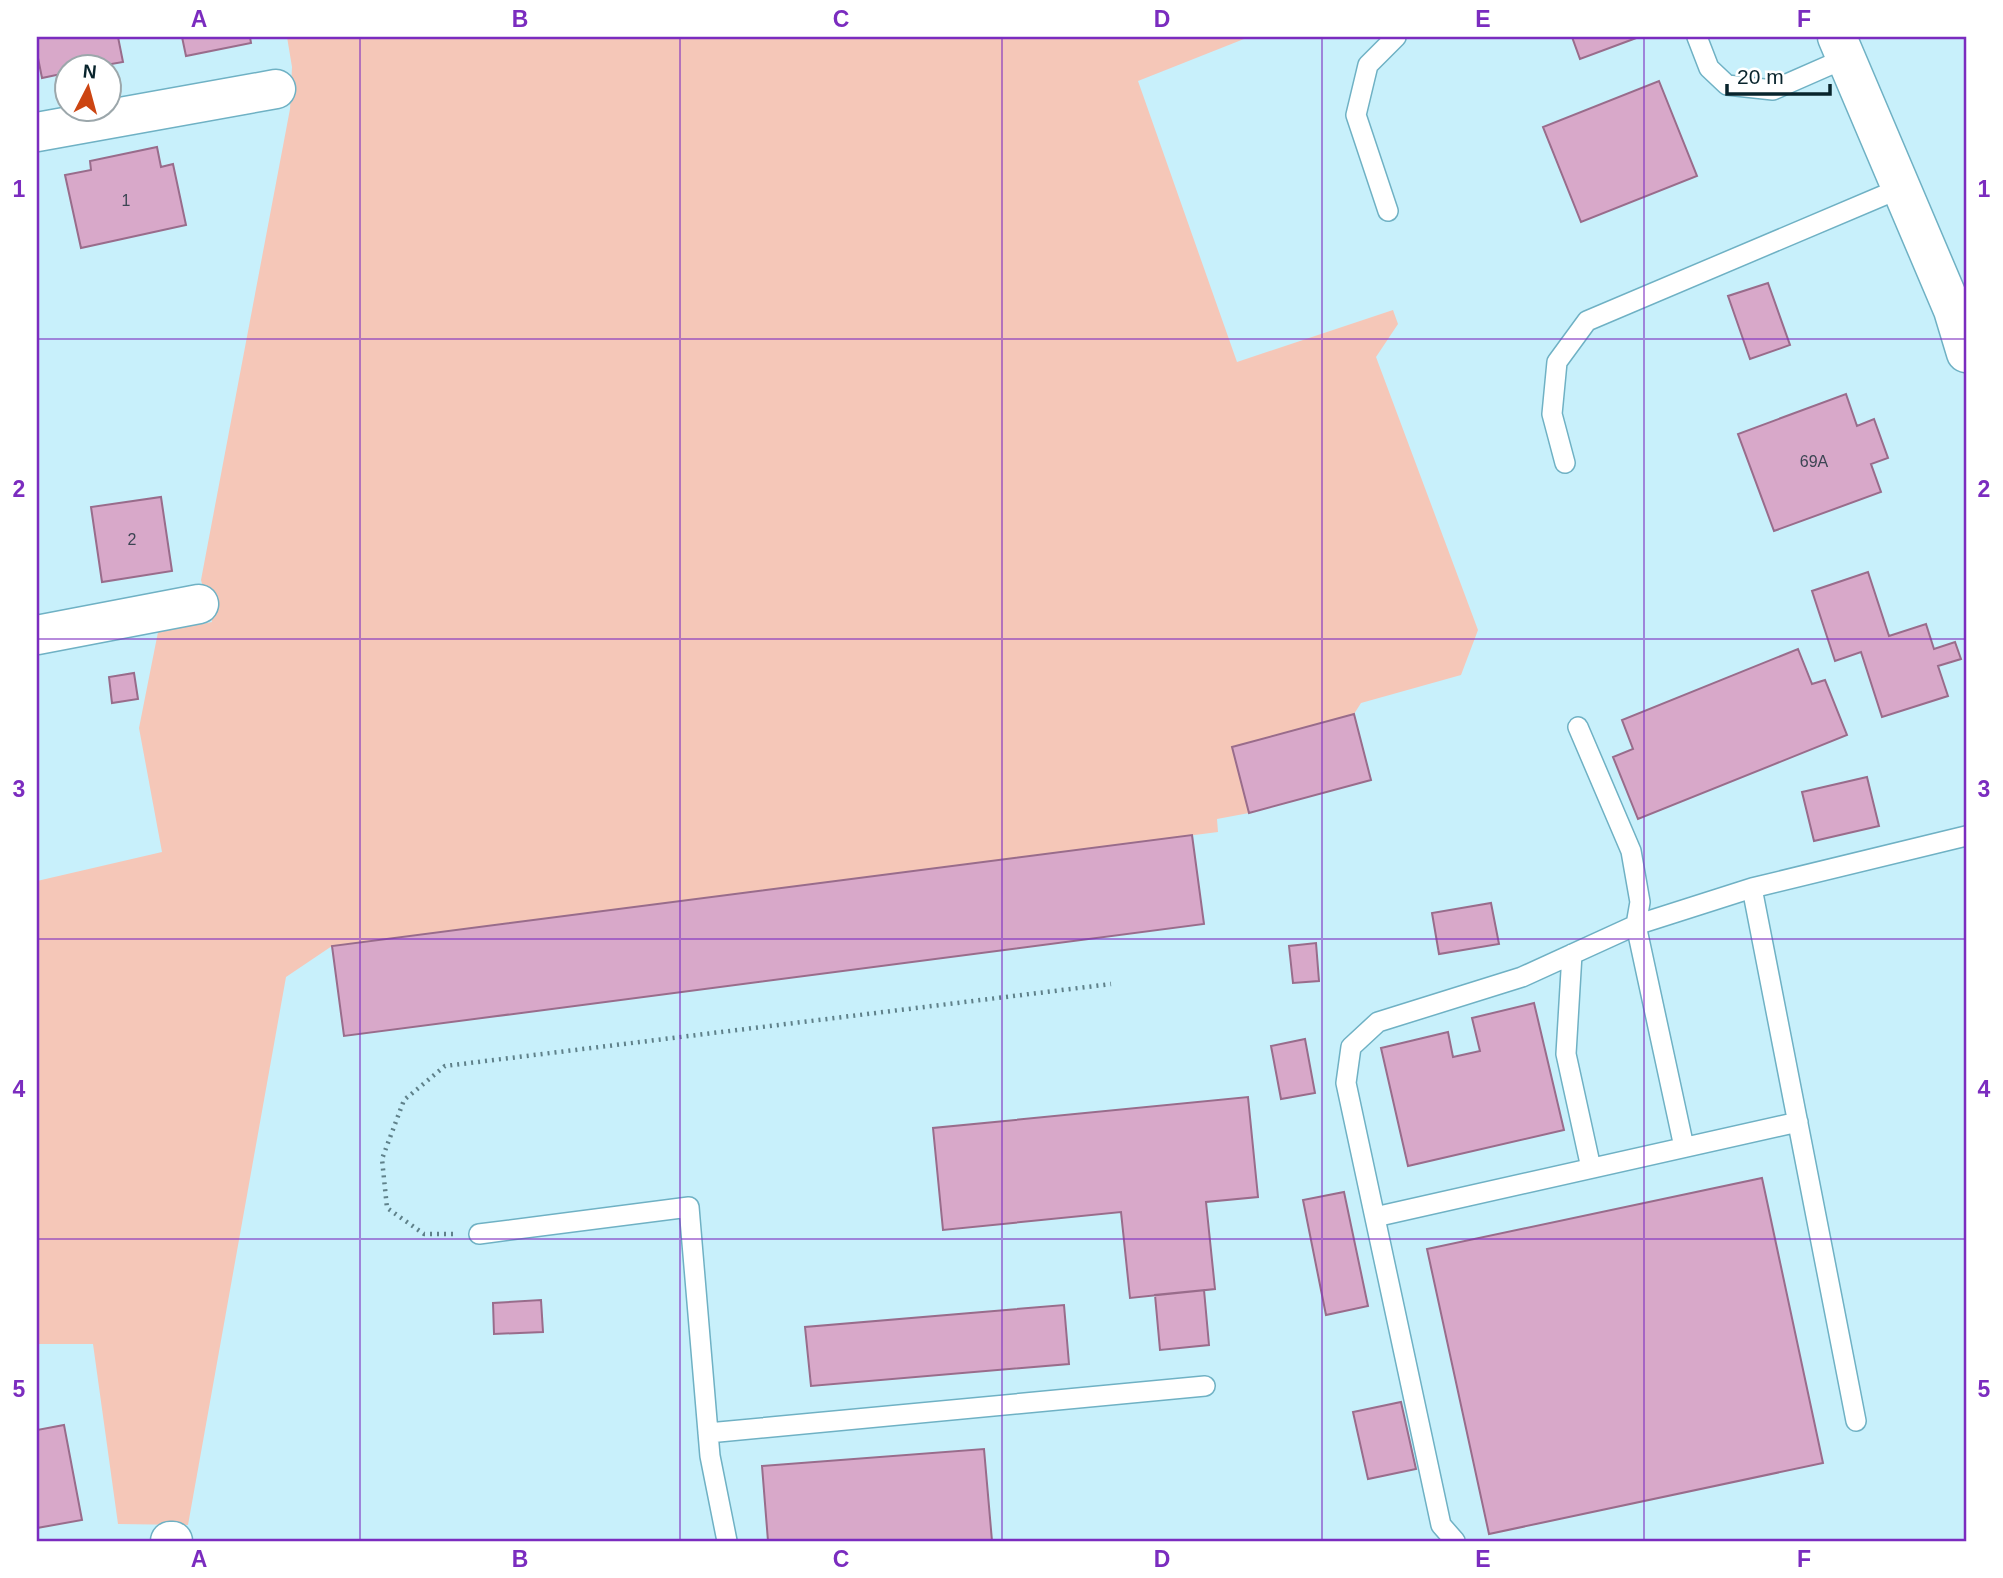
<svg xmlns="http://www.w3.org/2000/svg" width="2003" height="1578" viewBox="0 0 2003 1578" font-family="Helvetica,sans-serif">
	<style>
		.green { fill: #f5c7b8 }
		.building { fill: #d8a8c9; stroke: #996c8b; stroke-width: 2 }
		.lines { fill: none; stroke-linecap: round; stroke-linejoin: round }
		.service-casing { stroke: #6fb1c4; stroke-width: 22 }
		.minor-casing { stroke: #6fb1c4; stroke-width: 41 }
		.tertiary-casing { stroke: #6fb1c4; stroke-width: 41 }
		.path { stroke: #5f818a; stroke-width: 4.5; stroke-dasharray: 2 5; stroke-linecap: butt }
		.service { stroke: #fff; stroke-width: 19 }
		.minor { stroke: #fff; stroke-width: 38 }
		.tertiary { stroke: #fff; stroke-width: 38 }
		.grid { fill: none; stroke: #7b2cbf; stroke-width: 2; stroke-opacity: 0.55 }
		.labels { text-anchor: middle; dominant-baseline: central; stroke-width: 6; stroke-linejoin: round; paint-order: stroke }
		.number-label { font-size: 16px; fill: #3c4553 }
		.neatline { fill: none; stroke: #7b2cbf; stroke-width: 2.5 }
		.grid-label { font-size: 23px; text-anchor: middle; font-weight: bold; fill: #7b2cbf }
	</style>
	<rect width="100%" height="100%" fill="#c8f0fb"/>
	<path class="green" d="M287,37H1249L1138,81L1237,362L1393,310L1398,324L1376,357L1478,630L1461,675L1361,703L1354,714L1232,747L1249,813L1217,819L1218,832L332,946L286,977L188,1525L118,1524L93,1344H37V881L162,852L139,728L158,632L212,622L201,580L290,109L292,67Z"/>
	<path class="building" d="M37,37H118L123,62L100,66H66V73L42,78L37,53Z
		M182,37H250L251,43L186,56Z
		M1572,37H1639L1580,59Z
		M1659,81L1697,176L1581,222L1543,127Z
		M157,147L161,167L173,164L186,225L81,248L65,175L91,170L90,161Z
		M1768,283L1790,345L1750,359L1728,296Z
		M1846,394L1857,426L1874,419L1888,458L1871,464L1881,492L1774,531L1738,434Z
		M161,497L172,571L102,582L91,507Z
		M1868,572L1889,636L1926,624L1934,649L1955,642L1961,659L1938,666L1948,696L1882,717L1861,652L1835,661L1812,591Z
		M1798,649L1812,684L1825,680L1847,735L1638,819L1613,757L1633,749L1622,720Z
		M134,673L138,699L112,703L109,677Z
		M1354,714L1371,780L1249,813L1232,747Z
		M1867,777L1879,826L1814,841L1802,792Z
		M1192,835L1204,924L344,1036L332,946Z
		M1491,903L1499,944L1439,954L1432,913Z
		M1316,943L1319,981L1293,983L1289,946Z
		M1534,1003L1564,1130L1408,1166L1381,1048L1448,1032L1453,1057L1480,1051L1472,1018Z
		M1305,1039L1315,1093L1281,1099L1271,1046Z
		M1248,1097L1258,1197L1206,1202L1215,1289L1130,1298L1121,1212L943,1230L933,1128Z
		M1762,1178L1823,1463L1489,1534L1427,1249Z
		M1344,1192L1368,1306L1326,1315L1303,1200Z
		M1204,1290L1209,1345L1160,1350L1155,1295Z
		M541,1300L543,1332L494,1334L493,1303Z
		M1064,1305L1069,1364L811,1386L805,1327Z
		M1401,1402L1416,1469L1368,1479L1353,1412Z
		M64,1425L82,1520L37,1528V1430Z
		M984,1449L992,1541H768L762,1466Z"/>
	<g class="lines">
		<defs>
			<path id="service" d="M1697,37L1709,68L1727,85L1773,90L1846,58
				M1388,211L1356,115L1368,65L1396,37
				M1565,463L1552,414L1557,362L1587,321L1901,188
				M1578,727L1631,851L1640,902L1636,925L1684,1147
				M1572,954L1566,1054L1591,1168
				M1375,1217L1798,1122
				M479,1234L689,1207L710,1456L727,1541
				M1856,1421L1752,888L1966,836
				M708,1433L1205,1386
				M1455,1541L1441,1525L1346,1083L1351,1047L1378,1022L1522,977L1636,925L1752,888"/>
			<path id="minor" d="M37,132L276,89
				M37,635L199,604
				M170,1541H173"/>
			<path id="tertiary" d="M1837,37L1953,310L1966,353"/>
		</defs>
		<use href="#service" class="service-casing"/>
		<use href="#minor" class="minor-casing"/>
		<use href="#tertiary" class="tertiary-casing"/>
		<path class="path" d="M453,1234H424L387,1208L382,1159L404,1100L445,1066L1111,984"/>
		<use href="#service" class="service"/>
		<use href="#minor" class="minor"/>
		<use href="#tertiary" class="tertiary"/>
	</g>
	<path class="grid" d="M360,37V1541M680,37V1541M1002,37V1541M1322,37V1541M1644,37V1541M37,339H1966M37,639H1966M37,939H1966M37,1239H1966"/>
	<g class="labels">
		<g class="number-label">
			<text x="126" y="200">1</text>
			<text x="1814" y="461">69А</text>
			<text x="132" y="539">2</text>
		</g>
	</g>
	<rect width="2003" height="1578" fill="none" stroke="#ffffff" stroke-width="77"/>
	<g transform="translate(88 88) rotate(6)"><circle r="33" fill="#ffffff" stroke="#9ca7ab" stroke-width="2"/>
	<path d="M0-5L12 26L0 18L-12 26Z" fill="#cc4512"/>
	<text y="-10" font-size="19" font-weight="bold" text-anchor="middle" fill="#08242c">N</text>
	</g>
	<path d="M1727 84v10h103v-10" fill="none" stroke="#08242c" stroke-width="3.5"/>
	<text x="1737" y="84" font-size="21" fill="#08242c" stroke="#ffffff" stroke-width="5" paint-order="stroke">20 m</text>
	<rect x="38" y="38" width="1927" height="1502" class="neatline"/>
	<g class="grid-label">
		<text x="199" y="27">A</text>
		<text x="520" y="27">B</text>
		<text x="841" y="27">C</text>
		<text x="1162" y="27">D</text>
		<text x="1483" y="27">E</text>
		<text x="1804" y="27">F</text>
		<text x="19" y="197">1</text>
		<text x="1984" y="197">1</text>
		<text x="19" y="497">2</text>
		<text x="1984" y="497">2</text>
		<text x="19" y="797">3</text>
		<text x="1984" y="797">3</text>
		<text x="19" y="1097">4</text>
		<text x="1984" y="1097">4</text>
		<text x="19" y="1397">5</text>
		<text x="1984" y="1397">5</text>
		<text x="199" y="1567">A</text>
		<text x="520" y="1567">B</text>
		<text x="841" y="1567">C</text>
		<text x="1162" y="1567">D</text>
		<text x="1483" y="1567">E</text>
		<text x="1804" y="1567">F</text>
	</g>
</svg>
